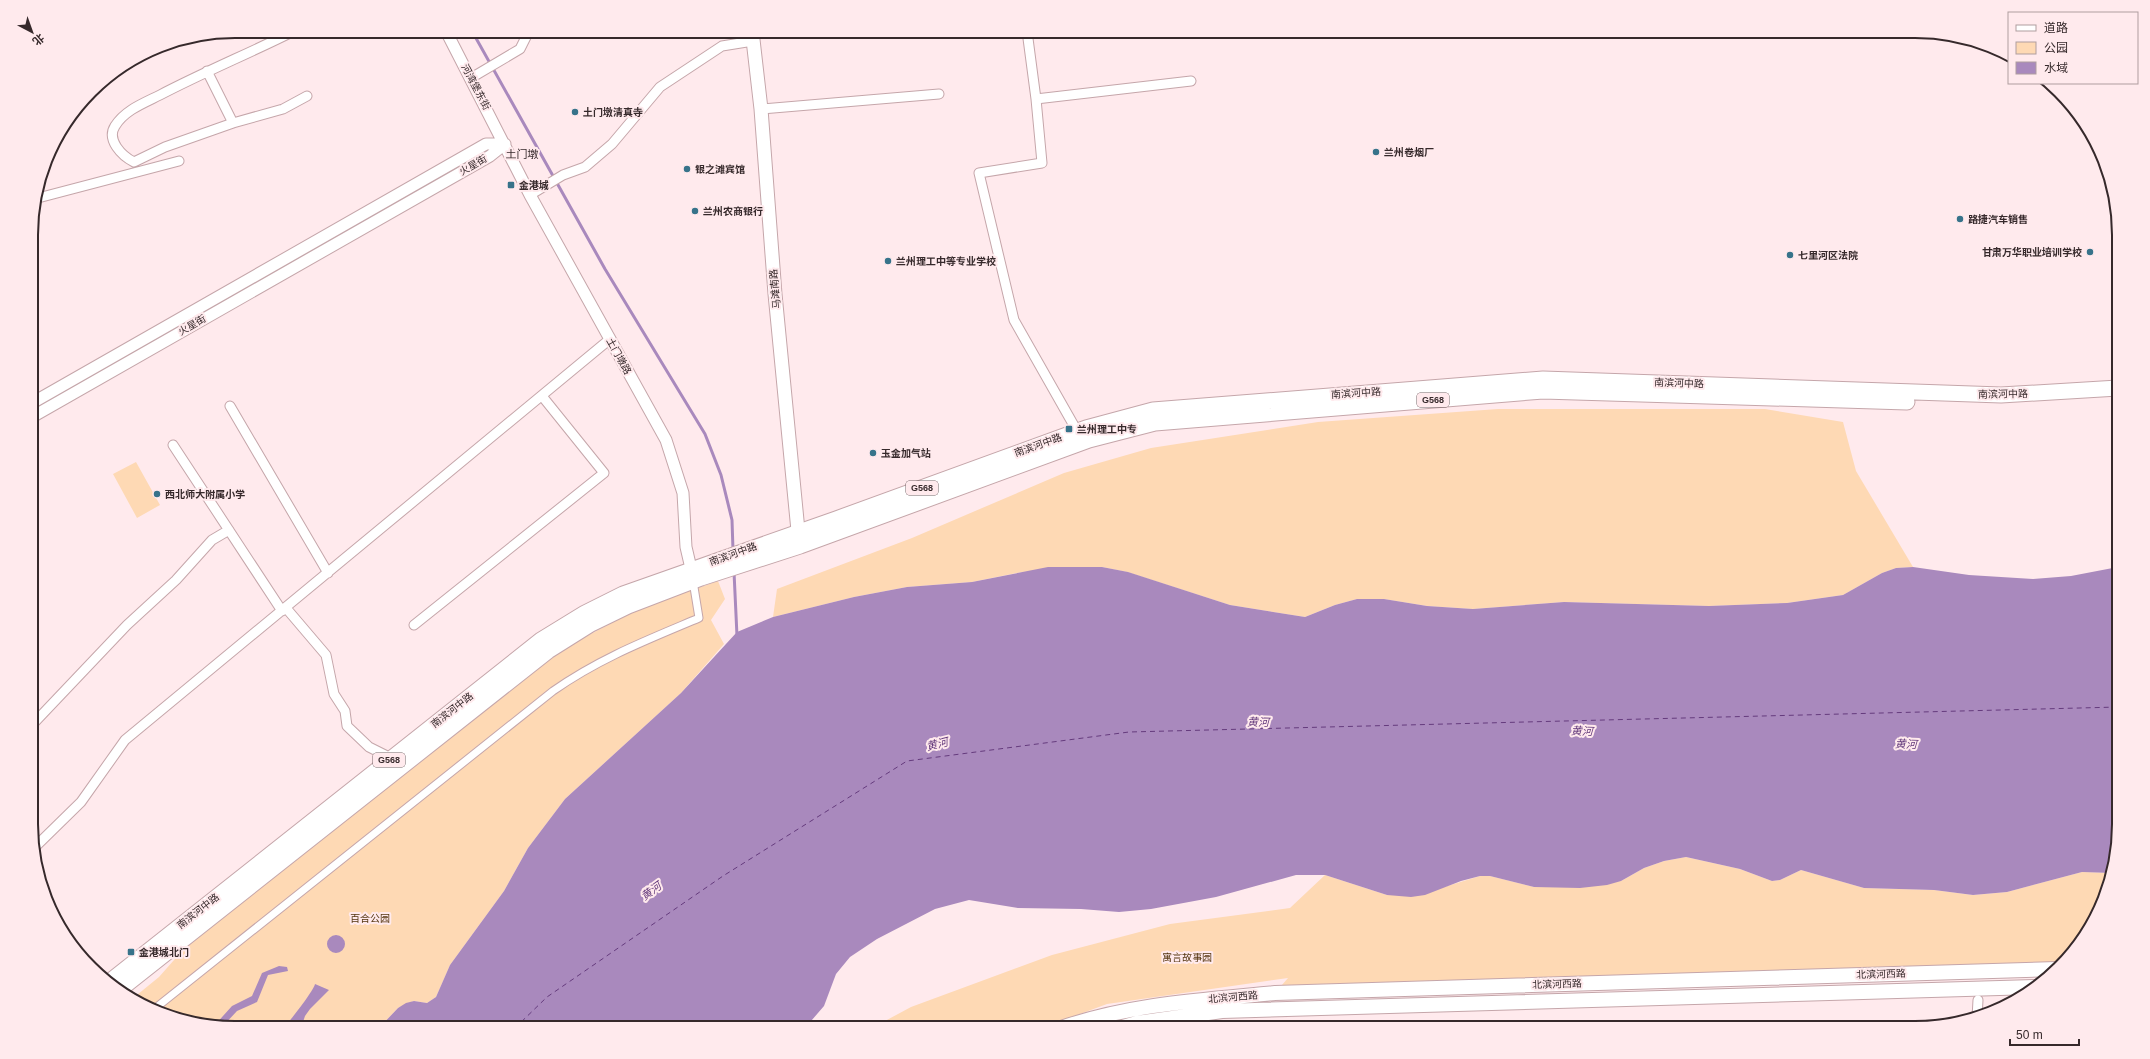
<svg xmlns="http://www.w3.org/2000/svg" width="2150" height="1059" viewBox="0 0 2150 1059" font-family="Helvetica,'Noto Sans SC',sans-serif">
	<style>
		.green { fill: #fed9b4 }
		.water { fill: #a989bd }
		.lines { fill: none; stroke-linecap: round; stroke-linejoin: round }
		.stream { stroke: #a989bd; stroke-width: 3 }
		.ferry { stroke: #653b7d; stroke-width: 1; stroke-dasharray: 5 4; stroke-linecap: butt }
		.pedestrian-casing { stroke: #c5a6aa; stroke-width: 9 }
		.minor-casing { stroke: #c5a6aa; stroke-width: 11 }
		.tertiary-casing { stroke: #c5a6aa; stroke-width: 13 }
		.secondary-casing { stroke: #c5a6aa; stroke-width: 15 }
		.primary-casing { stroke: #c5a6aa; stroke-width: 16 }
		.trunk-casing { stroke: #c5a6aa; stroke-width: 17 }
		.pedestrian { stroke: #fff; stroke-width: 7 }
		.minor { stroke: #fff; stroke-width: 9 }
		.tertiary { stroke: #fff; stroke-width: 11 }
		.secondary { stroke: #fff; stroke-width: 13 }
		.primary { stroke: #fff; stroke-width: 14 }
		.trunk { stroke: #fff; stroke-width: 15 }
		.poi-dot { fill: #37738a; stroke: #ffeaed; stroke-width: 1.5 }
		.labels { text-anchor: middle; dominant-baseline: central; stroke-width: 4; stroke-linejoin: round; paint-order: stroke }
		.shield { fill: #ffeaed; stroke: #726365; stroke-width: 1 }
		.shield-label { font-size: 9px; font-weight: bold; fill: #36292b }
		.street-label { font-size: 10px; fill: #36292b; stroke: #ffeaed }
		.poi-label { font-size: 10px; font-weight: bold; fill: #36292b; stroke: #ffeaed; text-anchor: start }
		.park-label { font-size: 10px; fill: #553610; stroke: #ffeaed }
		.neighbourhood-label { font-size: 11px; fill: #36292b; stroke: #ffeaed }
		.water-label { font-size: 11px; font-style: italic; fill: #653b7d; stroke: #ffeaed }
		.rim { fill: none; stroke: #36292b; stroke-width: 2 }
	</style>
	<rect width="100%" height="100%" fill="#ffeaed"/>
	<path class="green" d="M1498,409H1765L1843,422L1856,471L1913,567L1896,568L1882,573L1843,595L1787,603L1709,606L1564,602L1473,609L1427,606L1384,599H1357L1335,605L1305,617L1230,605L1127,572L1102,567L1022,572L972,582L907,587L854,597L773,617L777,589L912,538L1064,473L1151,448L1318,422Z
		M136,462L160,505L137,518L113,474Z
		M718,581L725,599L711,620L724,644L681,693L565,799L528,848L504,891L450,965L436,997L427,1003L414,1001L398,1008L379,1028C349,1028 318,1028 288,1028C234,1028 179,1029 132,999L159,977L189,943L566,647L640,608Z
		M1686,857L1740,869L1772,881L1780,880L1801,870L1864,888L1934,890L1973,895L2007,892L2082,872L2112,873L2098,914L2069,958L2057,969L1275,993L1288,978L1107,1004L1042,1028H872L911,1007L1052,955L1170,924L1290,908L1325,875L1387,895L1444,887L1480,876H1490L1534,887H1555L1621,881L1644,868L1664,861Z"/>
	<path class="water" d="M1048,567H1102L1128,572L1230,605L1305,617L1335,605L1357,599H1384L1427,606L1473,609L1564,602L1709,606L1787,603L1843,595L1882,573L1896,568L1913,567L1969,575L2033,579L2071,576L2118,567L2119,825L2115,864L2112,873L2082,872L2007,892L1973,895L1934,890L1864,888L1801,870L1780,880L1772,881L1740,869L1686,857L1664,861L1644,868L1621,881L1607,885L1580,888L1534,887L1490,876H1480L1461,881L1425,895L1411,897L1387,895L1325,875H1296L1216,897L1151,909L1119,912L1081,909L1018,908L969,900L935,909L877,939L850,957L836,974L824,1006L805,1028H711L707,1023H699L686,1028H379L398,1008L406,1003L414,1001L427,1003L436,997L450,965L504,891L528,848L565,799L681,693L737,632L773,617L854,597L907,587L972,582Z
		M327 944a9 9 0 1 1 18 0a9 9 0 1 1-18 0Z
		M279,966L287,967L288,971L268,975L257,1002L237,1011L222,1027L214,1026L232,1006L252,996L262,973Z
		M315,984L329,990L310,1009L305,1016L301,1028H283C289,1023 314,990 315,984Z"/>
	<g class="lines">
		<path class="stream" d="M472,31L605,269L705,434L721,475L732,520L733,550
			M734,572L737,636"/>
		<path class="ferry" d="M515,1028L547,997L723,876L907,761L1129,732L2119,707"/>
		<defs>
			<path id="pedestrian" d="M153,1010L553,691C600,658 647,640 699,618L693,581"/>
			<path id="minor" d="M294,31C250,53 204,72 160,95C144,103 125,110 115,126C106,140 122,156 134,162L165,147L233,123L283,109L307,96
				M1027,31L1036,99L1191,81
				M207,71L233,123
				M471,78L520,49L529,31
				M1036,99L1042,163L979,173L1014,320L1077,431
				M761,109L939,94
				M530,195L563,175L585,167L612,144L660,87L722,46L753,41
				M38,198L179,161
				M230,406L328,573
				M173,445L282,611
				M286,608L326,655L334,694L345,711L347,726L369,747L391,758
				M414,625L604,473L542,396
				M33,724L127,625L176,580L212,540L229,530
				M33,849L81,802L125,740L610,339
				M1977,1018L1978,1000"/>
			<path id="tertiary" d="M446,31L530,195L666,440L683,493L686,547L693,577
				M32,403L486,144H505
				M32,417L490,156L505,144"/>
			<path id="secondary" d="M752,31L761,109L775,294L799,541"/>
			<path id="primary" d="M1061,1028C1130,1004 1203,1000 1275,993L2057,969
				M1119,1028L1137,1023L1222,1011L2036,987"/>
			<path id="trunk" d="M108,983L541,640L585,613L623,594L836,519L1086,428L1153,410L1543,379L2001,395L2118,388
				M118,991L548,651L591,624L628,606L701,578L800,546L1089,440L1155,423L1543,391L1907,402"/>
		</defs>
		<use href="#pedestrian" class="pedestrian-casing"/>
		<use href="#minor" class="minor-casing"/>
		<use href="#tertiary" class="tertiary-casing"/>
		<use href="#secondary" class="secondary-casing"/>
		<use href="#primary" class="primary-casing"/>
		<use href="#trunk" class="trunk-casing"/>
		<use href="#pedestrian" class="pedestrian"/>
		<use href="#minor" class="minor"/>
		<use href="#tertiary" class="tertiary"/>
		<use href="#secondary" class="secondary"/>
		<use href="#primary" class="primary"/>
		<use href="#trunk" class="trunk"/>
	</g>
	<g class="poi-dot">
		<circle cx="575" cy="112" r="4"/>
		<circle cx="1376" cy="152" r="4"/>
		<circle cx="687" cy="169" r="4"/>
		<rect x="507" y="181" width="8" height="8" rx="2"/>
		<circle cx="695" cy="211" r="4"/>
		<circle cx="1960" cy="219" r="4"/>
		<circle cx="2090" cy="252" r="4"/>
		<circle cx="1790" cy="255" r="4"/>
		<circle cx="888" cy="261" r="4"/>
		<rect x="1065" y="425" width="8" height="8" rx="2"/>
		<circle cx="873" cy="453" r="4"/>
		<circle cx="157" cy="494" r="4"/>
		<rect x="127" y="948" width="8" height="8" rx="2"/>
	</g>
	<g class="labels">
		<g class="shield">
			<rect x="1417" y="393" width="32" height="14" rx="3"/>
			<rect x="906" y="481" width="32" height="14" rx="3"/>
			<rect x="373" y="753" width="32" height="14" rx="3"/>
		</g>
		<g class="shield-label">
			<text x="1433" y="400">G568</text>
			<text x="922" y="488">G568</text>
			<text x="389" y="760">G568</text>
		</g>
		<g class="street-label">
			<text transform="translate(476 87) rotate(62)">河湾堡东街</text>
			<text transform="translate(473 165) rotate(-30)">火星街</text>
			<text transform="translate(775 289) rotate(-95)">马滩南路</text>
			<text transform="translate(192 325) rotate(-30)">火星街</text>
			<text transform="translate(619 356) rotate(61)">土门墩路</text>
			<text transform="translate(1679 383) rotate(2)">南滨河中路</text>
			<text transform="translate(1356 393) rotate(-4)">南滨河中路</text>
			<text transform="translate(2003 394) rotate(-1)">南滨河中路</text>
			<text transform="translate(1038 445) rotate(-20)">南滨河中路</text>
			<text transform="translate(733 554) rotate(-20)">南滨河中路</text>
			<text transform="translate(452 710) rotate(-38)">南滨河中路</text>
			<text transform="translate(198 911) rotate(-38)">南滨河中路</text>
			<text transform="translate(1881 974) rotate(-2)">北滨河西路</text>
			<text transform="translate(1557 984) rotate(-2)">北滨河西路</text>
			<text transform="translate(1233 997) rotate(-5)">北滨河西路</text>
		</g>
		<g class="poi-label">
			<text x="583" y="112">土门墩清真寺</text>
			<text x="1384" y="152">兰州卷烟厂</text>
			<text x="695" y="169">银之滩宾馆</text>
			<text x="519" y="185">金港城</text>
			<text x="703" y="211">兰州农商银行</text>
			<text x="1968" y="219">路捷汽车销售</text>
			<text x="2082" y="252" text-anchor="end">甘肃万华职业培训学校</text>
			<text x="1798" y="255">七里河区法院</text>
			<text x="896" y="261">兰州理工中等专业学校</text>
			<text x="1077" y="429">兰州理工中专</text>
			<text x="881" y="453">玉金加气站</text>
			<text x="165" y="494">西北师大附属小学</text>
			<text x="139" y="952">金港城北门</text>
		</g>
		<g class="park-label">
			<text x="370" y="918">百合公园</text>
			<text x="1187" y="957">寓言故事园</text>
		</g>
		<g class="neighbourhood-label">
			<text x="522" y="154">土门墩</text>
		</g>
		<g class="water-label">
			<text transform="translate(1258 722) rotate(1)">黄河</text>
			<text transform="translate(1582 731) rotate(2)">黄河</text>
			<text transform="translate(937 744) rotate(-14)">黄河</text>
			<text transform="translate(1906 744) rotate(2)">黄河</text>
			<text transform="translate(651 891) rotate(-36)">黄河</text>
		</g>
	</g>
	<path d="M0 0H2150V1059H0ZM235 38H1915A197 197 0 0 1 2112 235V824A197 197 0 0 1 1915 1021H235A197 197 0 0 1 38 824V235A197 197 0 0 1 235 38Z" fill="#ffeaed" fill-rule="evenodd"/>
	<path class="rim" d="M235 38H1915A197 197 0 0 1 2112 235V824A197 197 0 0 1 1915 1021H235A197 197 0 0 1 38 824V235A197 197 0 0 1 235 38Z"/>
	<rect x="2008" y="12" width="130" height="72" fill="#ffeaed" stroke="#af9d9f"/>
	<rect x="2016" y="25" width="20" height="6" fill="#ffffff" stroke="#af9d9f"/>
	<text x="2044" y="32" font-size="12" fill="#36292b">道路</text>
	<rect x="2016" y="42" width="20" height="12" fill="#fed9b4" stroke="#af9d9f"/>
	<text x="2044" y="52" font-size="12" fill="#36292b">公园</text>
	<rect x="2016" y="62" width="20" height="12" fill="#a989bd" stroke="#af9d9f"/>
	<text x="2044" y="72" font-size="12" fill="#36292b">水域</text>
	<g transform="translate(32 32) rotate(139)" stroke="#ffeaed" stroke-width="3" paint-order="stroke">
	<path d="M0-3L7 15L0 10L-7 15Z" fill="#36292b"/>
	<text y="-6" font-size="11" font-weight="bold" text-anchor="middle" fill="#36292b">北</text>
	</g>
	<path d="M2010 1039v6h69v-6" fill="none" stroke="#36292b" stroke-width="2"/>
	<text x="2016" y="1039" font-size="12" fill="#36292b" stroke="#ffeaed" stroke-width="3" paint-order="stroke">50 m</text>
</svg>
